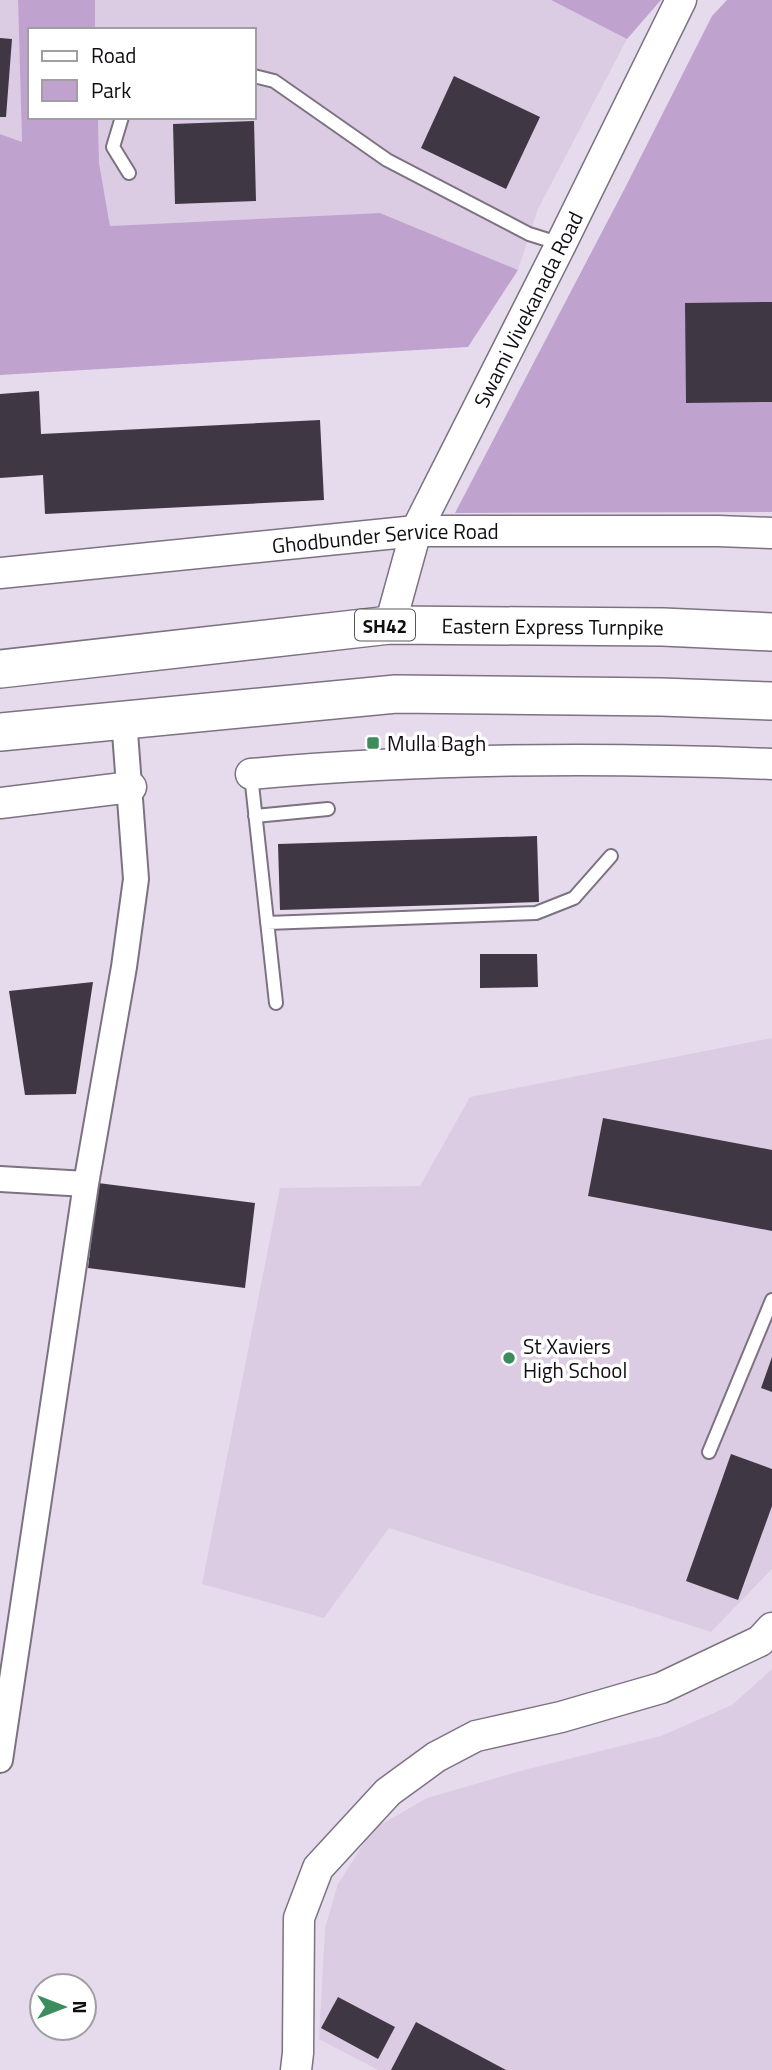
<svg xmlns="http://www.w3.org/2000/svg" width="772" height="2070" viewBox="0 0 772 2070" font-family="'Titillium Web',sans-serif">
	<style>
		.built { fill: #dccce3 }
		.green { fill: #c0a2cf }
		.building { fill: #403744 }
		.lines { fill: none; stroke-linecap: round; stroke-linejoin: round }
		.service-casing { stroke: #7c7281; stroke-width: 16 }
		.minor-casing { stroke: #7c7281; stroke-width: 28 }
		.tertiary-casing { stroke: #7c7281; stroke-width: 33 }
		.primary-casing { stroke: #7c7281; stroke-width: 40 }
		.service { stroke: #fff; stroke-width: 12 }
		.minor { stroke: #fff; stroke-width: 24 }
		.tertiary { stroke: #fff; stroke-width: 30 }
		.primary { stroke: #fff; stroke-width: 37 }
		.poi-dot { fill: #3c8d5e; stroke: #fff; stroke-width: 2.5 }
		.labels { text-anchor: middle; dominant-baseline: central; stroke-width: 7; stroke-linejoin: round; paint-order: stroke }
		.shield { fill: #fff; stroke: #58565a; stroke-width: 2 }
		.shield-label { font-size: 19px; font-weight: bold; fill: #110d13 }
		.street-label { font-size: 21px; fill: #110d13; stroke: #fff }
		.poi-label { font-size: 21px; fill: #110d13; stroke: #fff; text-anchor: start }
	</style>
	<rect width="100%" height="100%" fill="#e6dbec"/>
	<path class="built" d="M0,0H18L22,143L0,134Z
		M95,0H551L627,39L538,209L518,270L380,213L110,226L99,163L98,117H254V30H95Z
		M772,1038V1569L711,1632L389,1528L324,1618L202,1584L280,1188L420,1186L470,1097Z
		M772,1669V2070H378L319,2039L325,1928L338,1884L373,1829L427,1798L524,1770L661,1736L732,1705Z"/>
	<path class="green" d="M18,0H95V30H30V117H98L99,163L110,226L380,213L518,270L468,347L0,375V134L22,142Z
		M551,0H661L627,39Z
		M727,0H772V512L455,513L626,186L712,16Z"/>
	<path class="building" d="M0,38L12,39L6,117H0Z
		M454,76L540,117L506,189L421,148Z
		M254,121L256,201L175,204L173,124Z
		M772,302V402L686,403L685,303Z
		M39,391L41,434L320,420L324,500L45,514L43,475L0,478V394Z
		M537,836L539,902L280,910L278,844Z
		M480,954H537L538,987L480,988Z
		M93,982L76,1094L25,1095L9,991Z
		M603,1118L772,1150V1231L588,1196Z
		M98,1183L255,1203L245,1288L88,1268Z
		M772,1357V1392L761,1388Z
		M731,1454L772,1469V1506L738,1600L686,1581Z
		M338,1997L395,2027L378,2059L321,2028Z
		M416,2022L506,2070H391Z"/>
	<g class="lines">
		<defs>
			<path id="service" d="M254,76L274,81L387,160L529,234L561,244
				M122,117L113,147L129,173
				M251,775L276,1003
				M255,816L328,809
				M267,923L536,913L574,898L611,856
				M709,1452L772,1300"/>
			<path id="minor" d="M0,1179L86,1184
				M0,1760L86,1184L124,967L136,879L124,719"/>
			<g id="tertiary">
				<path id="s1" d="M0,573L416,531H718L772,533"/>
				<path id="s2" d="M390,625L416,531L561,244L681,0"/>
				<path d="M251,774C424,758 598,757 772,764"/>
				<path d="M0,803L131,787"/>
				<path d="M296,2070L298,2053L299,1918L318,1868L388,1792L436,1757L476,1736L561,1717L661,1688L760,1641L772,1628"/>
			</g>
			<g id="primary">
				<path id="s3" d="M0,669L390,625L663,627L772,632"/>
				<path d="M0,732L396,694L661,697L772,701"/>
			</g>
		</defs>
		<use href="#service" class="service-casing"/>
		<use href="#minor" class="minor-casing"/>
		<use href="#tertiary" class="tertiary-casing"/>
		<use href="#primary" class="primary-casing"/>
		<use href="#service" class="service"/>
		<use href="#minor" class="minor"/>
		<use href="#tertiary" class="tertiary"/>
		<use href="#primary" class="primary"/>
	</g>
	<g class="poi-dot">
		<rect x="366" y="736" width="14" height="14" rx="3.5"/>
		<circle cx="509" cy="1358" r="7"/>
	</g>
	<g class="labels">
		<rect class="shield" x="355" y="609.5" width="60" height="31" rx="5"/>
		<g class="shield-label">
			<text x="385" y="625">SH42</text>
		</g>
		<g class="street-label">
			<text stroke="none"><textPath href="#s2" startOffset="346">Swami Vivekanada Road</textPath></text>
			<text stroke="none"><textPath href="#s1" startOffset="387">Ghodbunder Service Road</textPath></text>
			<text stroke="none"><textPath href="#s3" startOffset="555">Eastern Express Turnpike</textPath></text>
		</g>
		<g class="poi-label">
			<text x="387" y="743">Mulla Bagh</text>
			<text x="523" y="1346">St Xaviers<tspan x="523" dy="24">High School</tspan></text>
		</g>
	</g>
	<rect x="28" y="28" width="228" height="91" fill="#ffffff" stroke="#a09ea1" stroke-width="2"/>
	<rect x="42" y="51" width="35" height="10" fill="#ffffff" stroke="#a09ea1" stroke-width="2"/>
	<text x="91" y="63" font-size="21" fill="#110d13">Road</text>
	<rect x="42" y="80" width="35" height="21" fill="#c0a2cf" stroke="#a09ea1" stroke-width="2"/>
	<text x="91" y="98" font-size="21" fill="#110d13">Park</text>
	<g transform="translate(63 2007) rotate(90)"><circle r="33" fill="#ffffff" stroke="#a09ea1" stroke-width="2"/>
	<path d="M0-5L12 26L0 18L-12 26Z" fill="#3c8d5e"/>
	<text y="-10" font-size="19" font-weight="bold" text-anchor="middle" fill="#110d13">N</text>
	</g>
</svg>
